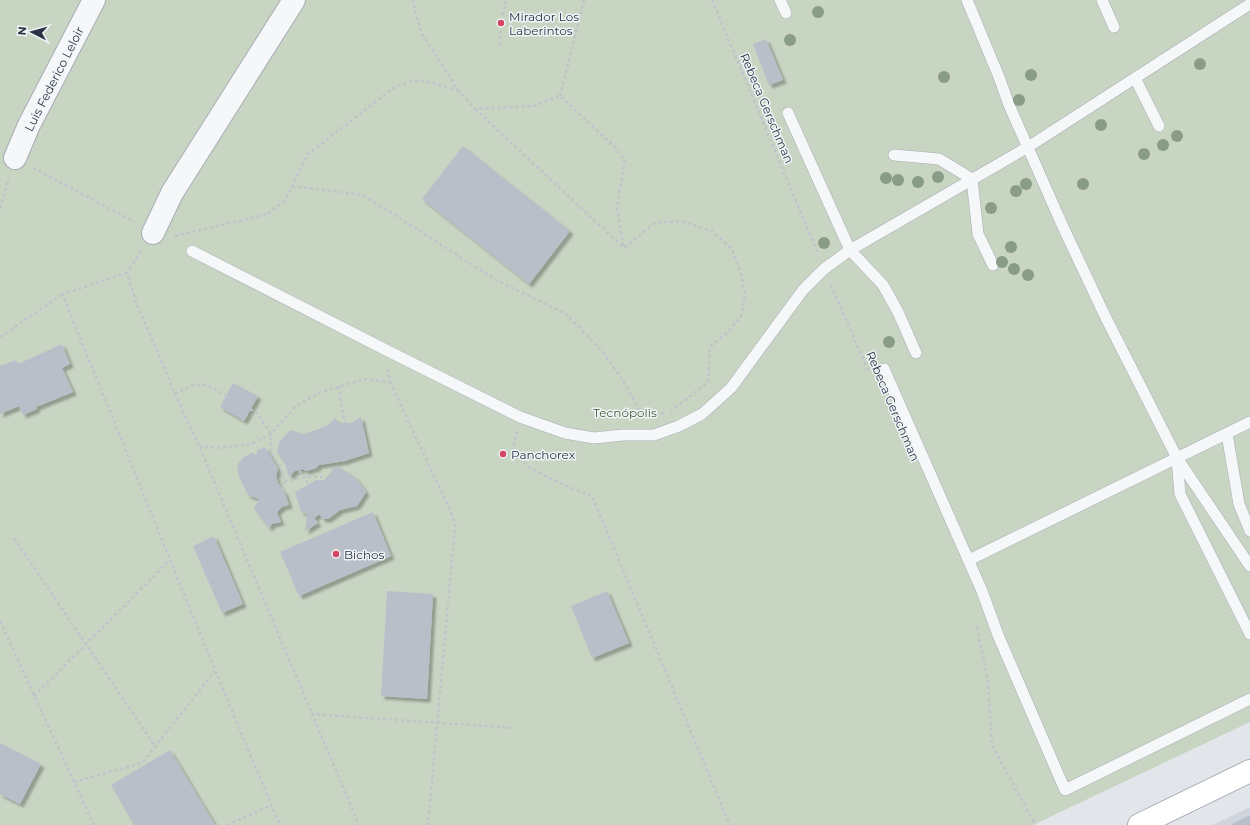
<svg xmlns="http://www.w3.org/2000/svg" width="1250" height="825" viewBox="0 0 1250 825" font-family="Montserrat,sans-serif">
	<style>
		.built { fill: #d0d5dd }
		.green { fill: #c8d5c3 }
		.building { fill: #b9bfc8; filter: url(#shadow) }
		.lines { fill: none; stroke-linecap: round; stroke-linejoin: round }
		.lane-casing { stroke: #a7adb5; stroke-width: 12 }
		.street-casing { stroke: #a7adb5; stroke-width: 24 }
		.secondary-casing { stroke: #a7adb5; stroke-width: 24 }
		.path { stroke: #c0c4ca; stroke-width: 2.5; stroke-dasharray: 3 3; stroke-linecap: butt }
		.lane { stroke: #f5f7f9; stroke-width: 11 }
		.street { stroke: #f5f7f9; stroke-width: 22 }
		.secondary { stroke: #fff; stroke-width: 22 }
		.tree { fill: #899c87 }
		.poi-dot { fill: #d34461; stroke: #f2f5f8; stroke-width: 1.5 }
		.labels { text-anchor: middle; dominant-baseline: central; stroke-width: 3; stroke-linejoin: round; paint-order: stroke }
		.poi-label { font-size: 12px; fill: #293443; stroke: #f2f5f8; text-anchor: start }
		.street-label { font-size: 12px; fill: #293443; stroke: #f2f5f8 }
		.park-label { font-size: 12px; fill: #406036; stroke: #f2f5f8 }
	</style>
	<defs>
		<filter id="shadow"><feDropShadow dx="3.5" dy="3.5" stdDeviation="1" flood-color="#0004"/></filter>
	</defs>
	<rect width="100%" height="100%" fill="#e2e6eb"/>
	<path class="built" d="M1250,807V825H1213Z"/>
	<path class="green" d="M0,0H1250V722L1033,825H0Z"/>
	<path class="building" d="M766,39L783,80L769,85L753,44Z
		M463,146L570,231L529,284L422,199Z
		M62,344L70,364L62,368L73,392L36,407L37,409L23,415L19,406L0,414V366L16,360L18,364Z
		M233,383L258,396L244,421L220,407Z
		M361,417L369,453L345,461L319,465L316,468L306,471L303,469L295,471L289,477L284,461L277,453L279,442L290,430L304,434L327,426L335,418L339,423H351Z
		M265,447L278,469L276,476L278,483L285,493L289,505L282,507L277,512L281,522L272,524L269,528L254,509L259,499L248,495L239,476L237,465L244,457L253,452L256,458L257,450Z
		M339,467L355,477L366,492L357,506L340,510L328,519H322L320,514L314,518L318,523L305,531L307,514L301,512L295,492L316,480H324L331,472L333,468Z
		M373,512L391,556L299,596L280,552Z
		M214,536L243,604L222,613L193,546Z
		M387,591L433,594L427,699L381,696Z
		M607,591L629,643L592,658L571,606Z
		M0,743L41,764L20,804L0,794Z
		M170,750L215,825H134L111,785Z
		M1250,815V825H1230Z"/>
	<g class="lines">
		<defs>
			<path id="lane" d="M780,0L786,13
				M967,0L999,77L1009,105L1064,229L1105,316L1177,458L1250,566
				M1102,0L1114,27
				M1135,78L1159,126
				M788,113L850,250L883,285L898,312L916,353
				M894,155L939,159L972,179L978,234L993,265
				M192,251L386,350L520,417L565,433L594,438L623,435H654L679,426L702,414L731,388L803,290L824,269L850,250L1028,147L1250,4
				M884,369L982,591L998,635L1065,790L1250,699
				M1227,434L1239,504L1250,531
				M1177,459L1180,494L1250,634
				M969,560L1250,422"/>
			<path id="street" d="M15,158L29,125L94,0
				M153,233L172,193L294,0"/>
			<path id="secondary" d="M1139,825L1250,771"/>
		</defs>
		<use href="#lane" class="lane-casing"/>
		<use href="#street" class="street-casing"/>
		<use href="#secondary" class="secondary-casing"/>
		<path class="path" d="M712,0L818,254
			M500,45L501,23L506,0
			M458,90L475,109L534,106L560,96L615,147L625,160L617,208L624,248L655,223L681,221L712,231L732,249L742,277L745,296L741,316L730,330L710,347L708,382L671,411
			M560,96L584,0
			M475,109L623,247
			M33,168L135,222
			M292,186L356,194L366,197L498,281L566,314L603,352L621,378L643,415
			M0,208L9,178
			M175,236L268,214L286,199L307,155L392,89L410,81H424L458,90L422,34L416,15L413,0
			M141,251L127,273L137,305L158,353L175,394L199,446L359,825
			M127,273L63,294C83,349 107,402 128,456C178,580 228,703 280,825
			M831,285L868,370
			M0,337L63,294
			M390,382L452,514L455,526L428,825
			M339,386L340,397L345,423
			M175,394L193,385H206L226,395
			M250,409L256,412L271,434V452L281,468L284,481L305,477H326
			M643,415L665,413
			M517,431L513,450L530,468L562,484L592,496L730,825
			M199,446L219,448L251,444L271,434L296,406L321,392L365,379L390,382L388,369
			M299,471L305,477L308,484
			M283,490L284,481
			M14,538L155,746
			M0,621L94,825
			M977,627L988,681L992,745L1035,824
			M34,696L170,560
			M311,714L514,728
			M74,782L142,763L215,671
			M227,825L272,805"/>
		<use href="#lane" class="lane"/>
		<use href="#street" class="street"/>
		<use href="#secondary" class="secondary"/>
	</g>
	<g class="tree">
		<circle cx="818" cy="12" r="6"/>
		<circle cx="790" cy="40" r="6"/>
		<circle cx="1200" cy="64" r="6"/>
		<circle cx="1031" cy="75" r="6"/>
		<circle cx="944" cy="77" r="6"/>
		<circle cx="1019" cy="100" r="6"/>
		<circle cx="1101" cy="125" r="6"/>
		<circle cx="1177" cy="136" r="6"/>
		<circle cx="1163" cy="145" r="6"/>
		<circle cx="1144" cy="154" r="6"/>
		<circle cx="938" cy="177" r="6"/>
		<circle cx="886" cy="178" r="6"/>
		<circle cx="898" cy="180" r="6"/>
		<circle cx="918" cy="182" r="6"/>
		<circle cx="1026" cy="184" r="6"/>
		<circle cx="1083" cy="184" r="6"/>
		<circle cx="1016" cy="191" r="6"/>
		<circle cx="991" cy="208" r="6"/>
		<circle cx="824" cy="243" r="6"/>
		<circle cx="1011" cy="247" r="6"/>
		<circle cx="1002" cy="262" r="6"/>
		<circle cx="1014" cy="269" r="6"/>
		<circle cx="1028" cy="275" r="6"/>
		<circle cx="889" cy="342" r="6"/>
	</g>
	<g class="poi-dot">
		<circle cx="501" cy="23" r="4"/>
		<circle cx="503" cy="454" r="4"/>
		<circle cx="336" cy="554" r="4"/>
	</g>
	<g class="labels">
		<g class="poi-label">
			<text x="509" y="16">Mirador Los<tspan x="509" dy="14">Laberintos</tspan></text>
			<text x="511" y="454">Panchorex</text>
			<text x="344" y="554">Bichos</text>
		</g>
		<g class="street-label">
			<text transform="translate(54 79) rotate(-63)">Luis Federico Leloir</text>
			<text transform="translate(767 108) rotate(67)">Rebeca Gerschman</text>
			<text transform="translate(893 406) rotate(67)">Rebeca Gerschman</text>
		</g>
		<g class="park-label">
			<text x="625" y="412">Tecnópolis</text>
		</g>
	</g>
	<g transform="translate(32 32) rotate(276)" stroke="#f2f5f8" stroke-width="3" paint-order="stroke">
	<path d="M0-3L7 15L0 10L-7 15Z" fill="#293443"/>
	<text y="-6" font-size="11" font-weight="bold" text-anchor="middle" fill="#293443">N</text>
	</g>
</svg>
